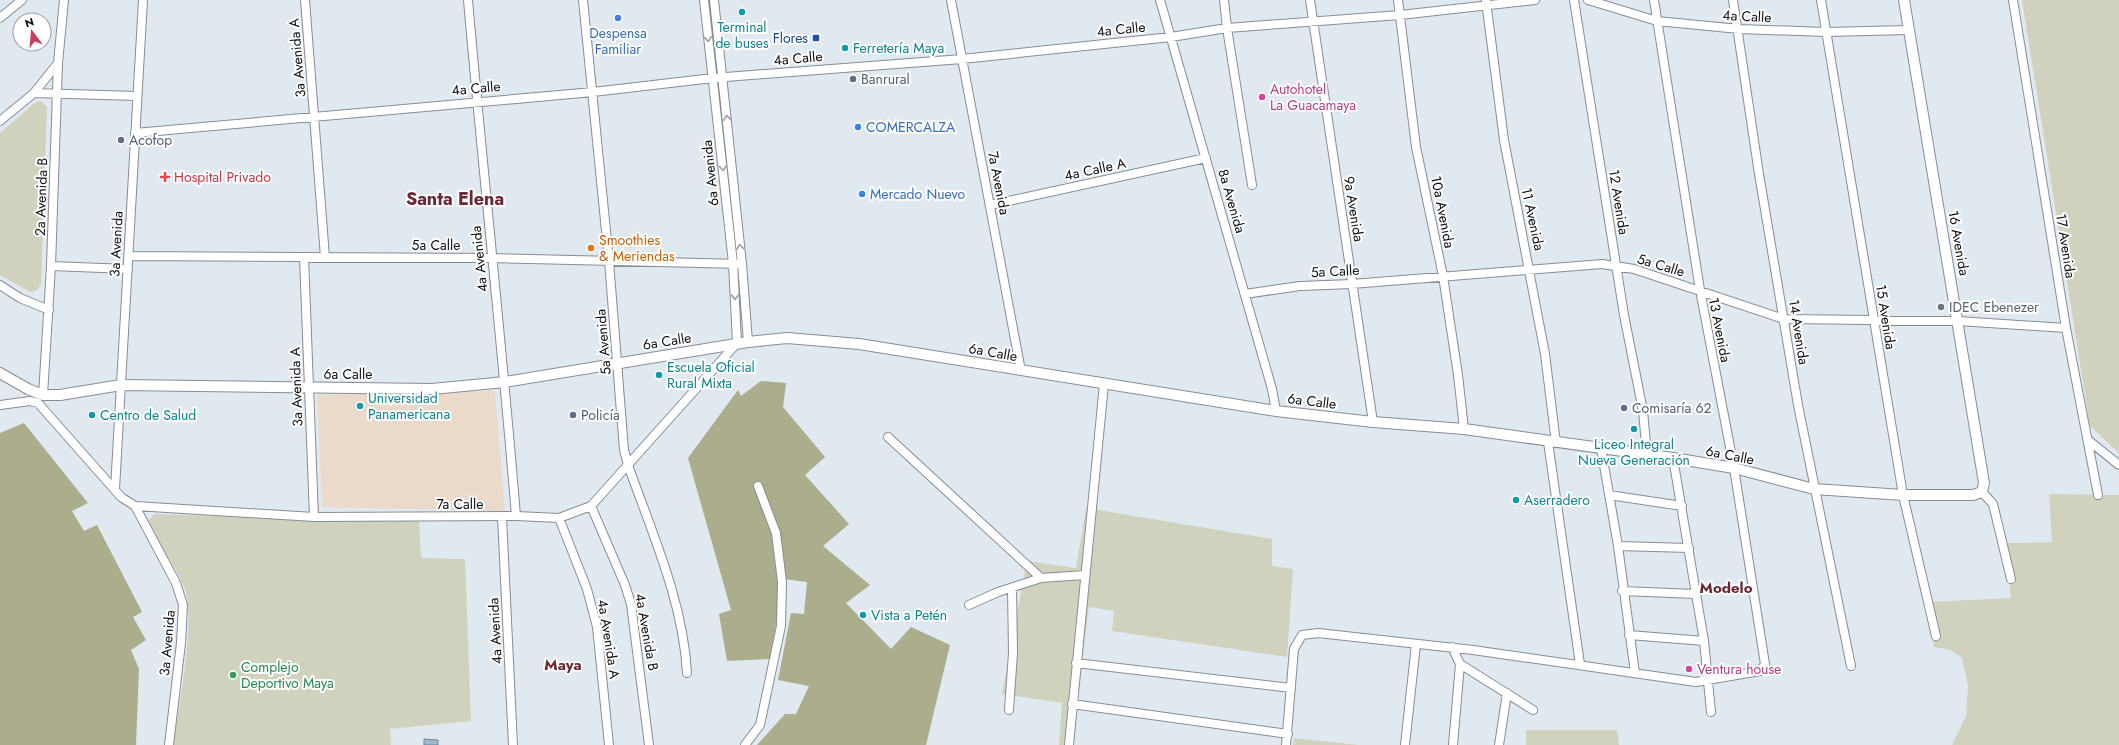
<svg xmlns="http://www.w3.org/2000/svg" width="2119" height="745" viewBox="0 0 2119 745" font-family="Jost,sans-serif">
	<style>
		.education { fill: #ebd9c9 }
		.green { fill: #d1d2be }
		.forest { fill: #abad8c }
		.water { fill: #9ab9ce; stroke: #6f8695 }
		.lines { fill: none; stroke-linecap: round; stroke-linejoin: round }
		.minor-casing { stroke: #878d96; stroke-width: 10 }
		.major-casing { stroke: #878d96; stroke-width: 12 }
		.minor { stroke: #fff; stroke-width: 8 }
		.major { stroke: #fff; stroke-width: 10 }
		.oneway { stroke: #9e9fa0 }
		.culture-dot { fill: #0f9aa8; stroke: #fff; stroke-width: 1.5 }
		.shop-dot { fill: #3f7fe0; stroke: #fff; stroke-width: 1.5 }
		.transit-dot { fill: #1a4fb4; stroke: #fff; stroke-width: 1.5 }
		.service-dot { fill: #5c6f8a; stroke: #fff; stroke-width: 1.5 }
		.hotel-dot { fill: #d1479c; stroke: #fff; stroke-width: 1.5 }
		.health-dot { fill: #e0444e; stroke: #fff; stroke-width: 1.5 }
		.food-dot { fill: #e8710a; stroke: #fff; stroke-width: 1.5 }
		.worship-dot { fill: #6b7280; stroke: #fff; stroke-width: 1.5 }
		.leisure-dot { fill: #2e9e5b; stroke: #fff; stroke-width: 1.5 }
		.labels { text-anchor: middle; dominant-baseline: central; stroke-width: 4; stroke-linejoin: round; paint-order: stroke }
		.street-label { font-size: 14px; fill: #0c0e11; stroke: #fff }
		.culture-label { font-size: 14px; fill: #0d838f; stroke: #fff; text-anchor: start }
		.shop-label { font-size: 14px; fill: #366cbe; stroke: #fff; text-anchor: start }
		.transit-label { font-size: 14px; fill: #164399; stroke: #fff; text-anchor: end }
		.service-label { font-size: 14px; fill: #4e5e75; stroke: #fff; text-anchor: start }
		.hotel-label { font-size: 14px; fill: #b23c85; stroke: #fff; text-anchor: start }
		.health-label { font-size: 14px; fill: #be3a42; stroke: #fff; text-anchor: start }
		.food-label { font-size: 14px; fill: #c56008; stroke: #fff; text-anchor: start }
		.worship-label { font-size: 14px; fill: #5b616d; stroke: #fff; text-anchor: start }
		.leisure-label { font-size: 14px; fill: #27864d; stroke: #fff; text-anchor: start }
		.neighbourhood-label { font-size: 15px; font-weight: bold; fill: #6c2634; stroke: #fff }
		.district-label { font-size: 18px; font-weight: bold; fill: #6c2634; stroke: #fff }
	</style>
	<rect width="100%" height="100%" fill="#e0e8f0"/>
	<path class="education" d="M495,391L505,511L322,507L317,395Z"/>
	<path class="green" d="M2022,0H2119V453L2090,426Z
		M41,101L47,107L41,284L37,290L30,292L0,275V133L36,102Z
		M2049,494L2119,495V745H1952L1966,716L1968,686L1962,658L1951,650L1934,647L1928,602L2011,598L2004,543L2052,542Z
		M1086,508L1272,539V566L1293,569L1287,657L1112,631L1114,611L1089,607L1072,745H1059L1062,703L1002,694L1027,561L1076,568Z
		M154,514L419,521L421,558L465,559L471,721L390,729L391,745H173C178,709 197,618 184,587C175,565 159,544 146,524Z
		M1526,730H1617L1619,745H1526Z
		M1294,738L1359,745H1293Z"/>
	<path class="forest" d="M761,381L786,383L783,407L825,457L805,475L849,524L823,546L870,585L846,603L891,649L911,627L950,645L926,745H757L785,714H796L809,686L778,680L791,613L804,614L807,582L784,579L770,659L727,661L719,614L731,610L688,458L738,390L741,396Z
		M24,423L88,503L72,511L84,531L97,525L142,612L133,617L146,640L131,650L139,669L136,745H0V433Z"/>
	<path class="water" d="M424,739L438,740V745H424Z"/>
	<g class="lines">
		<defs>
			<path id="minor" d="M305,0L325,257
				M468,0C483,172 502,344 516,516
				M583,0L609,261L624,450L628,465C652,533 683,601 687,673
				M714,0L742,264L748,342
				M951,0L1021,371
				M1160,0L1272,389L1276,411
				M1224,0L1227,28L1252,185
				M1310,0L1373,422
				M1398,0L1416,147L1443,276L1458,375L1464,429
				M1574,0L1624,315L1643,411L1647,455
				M1588,0L1657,21L1739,29L1826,32L1909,30
				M1733,0L1759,174L1798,405L1851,666
				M1821,0L1903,495L1936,636
				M2013,0L2066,328L2098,495
				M1486,1L1504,140L1545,354L1556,443
				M0,18L22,0
				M34,93L137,96
				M0,121L34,93L58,63
				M135,133L593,92L713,78L962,59L1171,37L1227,28L1400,15L1535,0
				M990,205L1206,158
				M129,256L491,258L742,264
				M304,257L314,517
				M51,266L128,269
				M0,285L20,298L49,310
				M1245,294L1300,286L1352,284L1602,264L1634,269L1784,319L1958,321L2066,328
				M43,395L51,266L58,63L64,0
				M0,405L30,401L38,403L121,497L135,506L314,517L516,516L559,518L591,506L737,343L733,263L704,0
				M888,437L1041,578
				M2088,440L2119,465
				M1548,442L1580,664
				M1601,448L1618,546L1635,673
				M1673,458L1704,641L1711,712
				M115,489L143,0
				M1982,492L1993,504L2011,579
				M1609,495L1682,506
				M135,506L176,583L183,605L181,643L169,745
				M591,506L625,585L631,604L649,745
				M502,517L513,745
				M559,518L587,589L597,627L609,745
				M1618,546L1689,548
				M1622,591L1696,594
				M969,605L998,592L1041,578L1085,575
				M1629,635L1704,641
				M1452,647L1460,664L1533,710
				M1076,663L1291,688
				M1072,704L1288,734
				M1009,710L1013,653L1012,588
				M745,745L760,725L781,626L782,582L776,533L758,486
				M1069,745L1104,384
				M1286,745L1294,649L1302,635L1318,633L1473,650L1696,682L1760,671L1765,664L1734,468L1700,290L1654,0
				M1405,745L1416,644
				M1453,745L1460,664
				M1499,745L1507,693"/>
			<path id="major" d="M0,373L28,389L43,395H60L121,385L432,389L505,382L748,342L787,338L859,344L1276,411L1373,422L1464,429L1673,458L1734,468L1814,489L1903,495H1973L1982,492L1984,483L1904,0"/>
		</defs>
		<use href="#minor" class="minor-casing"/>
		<use href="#major" class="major-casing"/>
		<use href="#minor" class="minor"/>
		<use href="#major" class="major"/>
	</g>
	<defs><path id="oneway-chevron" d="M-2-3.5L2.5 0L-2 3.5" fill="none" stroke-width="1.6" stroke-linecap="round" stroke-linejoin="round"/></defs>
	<g class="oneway">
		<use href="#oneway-chevron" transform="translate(708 39) rotate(84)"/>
		<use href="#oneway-chevron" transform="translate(727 118) rotate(-96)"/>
		<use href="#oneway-chevron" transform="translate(723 168) rotate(84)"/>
		<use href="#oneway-chevron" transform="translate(740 247) rotate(-96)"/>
		<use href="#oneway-chevron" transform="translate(735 297) rotate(88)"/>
	</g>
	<g class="culture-dot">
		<circle cx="742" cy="12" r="4"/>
		<circle cx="845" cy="48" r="4"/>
		<circle cx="659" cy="375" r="4"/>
		<circle cx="360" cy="406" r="4"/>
		<circle cx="92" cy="415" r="4"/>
		<circle cx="1634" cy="429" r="4"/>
		<circle cx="1516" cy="500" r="4"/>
		<circle cx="863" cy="615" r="4"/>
	</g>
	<g class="shop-dot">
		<circle cx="618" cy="18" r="4"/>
		<circle cx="858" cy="127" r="4"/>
		<circle cx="862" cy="194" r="4"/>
	</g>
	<rect class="transit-dot" x="812" y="34" width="8" height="8" rx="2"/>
	<g class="service-dot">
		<circle cx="853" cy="79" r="4"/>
		<circle cx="121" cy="140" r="4"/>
		<circle cx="1624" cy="408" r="4"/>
		<circle cx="573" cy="415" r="4"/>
	</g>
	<g class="hotel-dot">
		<circle cx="1262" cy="97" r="4"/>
		<circle cx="1689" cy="669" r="4"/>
	</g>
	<path class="health-dot" d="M163 171h4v4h4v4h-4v4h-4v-4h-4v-4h4z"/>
	<circle class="food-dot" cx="591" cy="248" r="4"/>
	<circle class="worship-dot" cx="1941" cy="307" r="4"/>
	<circle class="leisure-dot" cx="233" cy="675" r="4"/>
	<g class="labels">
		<g class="street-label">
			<text transform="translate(1747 16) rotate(3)">4a Calle</text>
			<text transform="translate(1121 29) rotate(-6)">4a Calle</text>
			<text transform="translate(297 58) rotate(-95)">3a Avenida A</text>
			<text transform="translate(798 58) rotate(-5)">4a Calle</text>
			<text transform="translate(476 88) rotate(-5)">4a Calle</text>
			<text transform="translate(1095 169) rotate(-12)">4a Calle A</text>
			<text transform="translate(710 173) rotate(-96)">6a Avenida</text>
			<text transform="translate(999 183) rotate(79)">7a Avenida</text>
			<text transform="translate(41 197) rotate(-88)">2a Avenida B</text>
			<text transform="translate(1232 201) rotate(74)">8a Avenida</text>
			<text transform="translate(1619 202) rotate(81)">12 Avenida</text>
			<text transform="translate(1354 209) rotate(81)">9a Avenida</text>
			<text transform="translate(1443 212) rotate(79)">10a Avenida</text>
			<text transform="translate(1533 219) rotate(78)">11 Avenida</text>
			<text transform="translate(1959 243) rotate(80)">16 Avenida</text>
			<text transform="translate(116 244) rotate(-87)">3a Avenida</text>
			<text x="436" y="245">5a Calle</text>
			<text transform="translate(2066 246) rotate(81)">17 Avenida</text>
			<text transform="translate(479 259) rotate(-96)">4a Avenida</text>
			<text transform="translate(1661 265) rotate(17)">5a Calle</text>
			<text transform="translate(1335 271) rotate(-3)">5a Calle</text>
			<text transform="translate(1886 317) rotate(81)">15 Avenida</text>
			<text transform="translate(1720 330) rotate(79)">13 Avenida</text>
			<text transform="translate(1799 332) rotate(81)">14 Avenida</text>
			<text transform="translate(667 341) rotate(-9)">6a Calle</text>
			<text transform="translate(603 342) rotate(-95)">5a Avenida</text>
			<text transform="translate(993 352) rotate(10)">6a Calle</text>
			<text x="348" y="374">6a Calle</text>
			<text transform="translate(296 387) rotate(-92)">3a Avenida A</text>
			<text transform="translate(1312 401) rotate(7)">6a Calle</text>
			<text transform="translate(1730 455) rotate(11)">6a Calle</text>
			<text x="460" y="504">7a Calle</text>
			<text transform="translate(495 631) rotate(-93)">4a Avenida</text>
			<text transform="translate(647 632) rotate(80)">4a Avenida B</text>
			<text transform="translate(609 639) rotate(81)">4a Avenida A</text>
			<text transform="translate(167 643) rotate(-85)">3a Avenida</text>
		</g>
		<g class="culture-label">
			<text x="742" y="27" text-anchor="middle">Terminal<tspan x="742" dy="16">de buses</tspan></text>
			<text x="853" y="48">Ferretería Maya</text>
			<text x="667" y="367">Escuela Oficial<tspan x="667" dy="16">Rural Mixta</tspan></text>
			<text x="368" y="398">Universidad<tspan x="368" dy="16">Panamericana</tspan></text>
			<text x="100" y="415">Centro de Salud</text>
			<text x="1634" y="444" text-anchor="middle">Liceo Integral<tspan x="1634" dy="16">Nueva Generación</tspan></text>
			<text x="1524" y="500">Aserradero</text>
			<text x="871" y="615">Vista a Petén</text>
		</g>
		<g class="shop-label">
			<text x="618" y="33" text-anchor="middle">Despensa<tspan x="618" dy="16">Familiar</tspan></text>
			<text x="866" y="127">COMERCALZA</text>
			<text x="870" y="194">Mercado Nuevo</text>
		</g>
		<g class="transit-label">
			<text x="808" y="38">Flores</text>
		</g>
		<g class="service-label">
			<text x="861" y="79">Banrural</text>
			<text x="129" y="140">Acofop</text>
			<text x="1632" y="408">Comisaría 62</text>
			<text x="581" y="415">Policía</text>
		</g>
		<g class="hotel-label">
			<text x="1270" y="89">Autohotel<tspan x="1270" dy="16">La Guacamaya</tspan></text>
			<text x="1697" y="669">Ventura house</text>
		</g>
		<g class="health-label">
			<text x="174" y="177">Hospital Privado</text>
		</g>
		<g class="food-label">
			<text x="599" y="240">Smoothies<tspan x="599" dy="16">&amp; Meriendas</tspan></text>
		</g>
		<g class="worship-label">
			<text x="1949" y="307">IDEC Ebenezer</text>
		</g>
		<g class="leisure-label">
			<text x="241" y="667">Complejo<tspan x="241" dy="16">Deportivo Maya</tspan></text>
		</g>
		<g class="neighbourhood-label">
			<text x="1726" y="588">Modelo</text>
			<text x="563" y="665">Maya</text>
		</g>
		<g class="district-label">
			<text x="455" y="199">Santa Elena</text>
		</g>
	</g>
	<g transform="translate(32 32) rotate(344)"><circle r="19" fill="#ffffff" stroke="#9e9fa0"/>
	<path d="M0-3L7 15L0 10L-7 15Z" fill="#cb3c5e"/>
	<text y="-6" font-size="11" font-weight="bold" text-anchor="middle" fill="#0c0e11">N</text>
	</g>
</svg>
